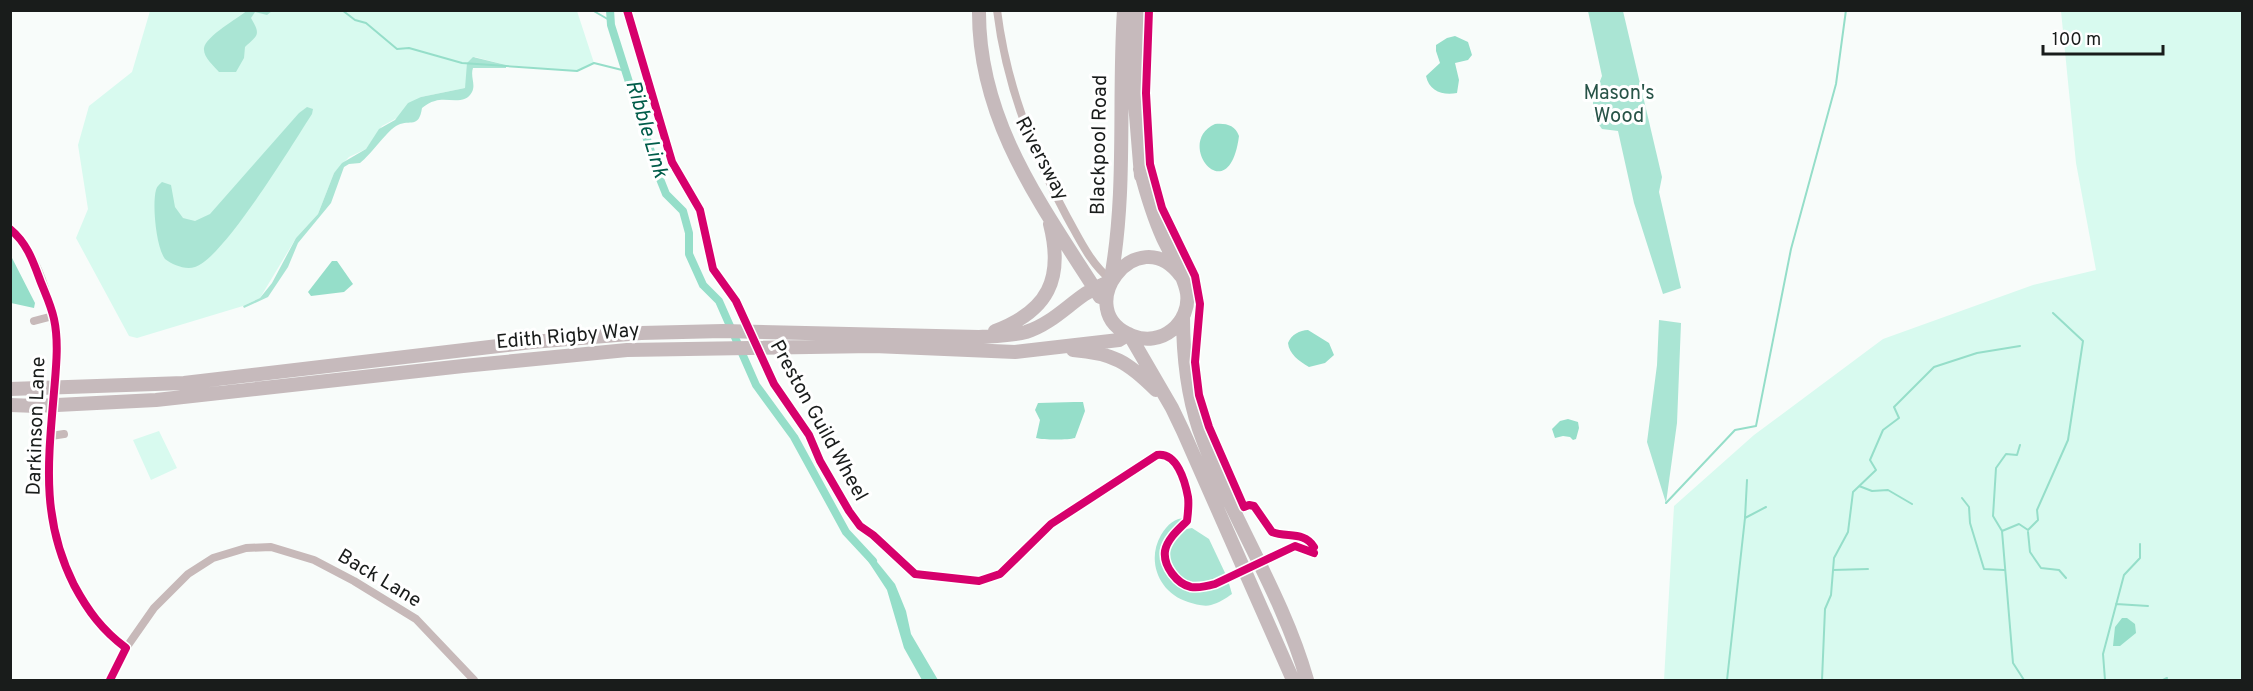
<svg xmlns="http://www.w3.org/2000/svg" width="2253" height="691" viewBox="0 0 2253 691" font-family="Overpass,sans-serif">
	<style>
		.green { fill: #d8faef }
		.forest { fill: #aae5d4 }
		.water { fill: #95dec9 }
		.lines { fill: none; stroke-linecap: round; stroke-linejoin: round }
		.stream { stroke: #95dec9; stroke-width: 2 }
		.canal { stroke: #95dec9; stroke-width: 8 }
		.minor { stroke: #c7b9b9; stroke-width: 8 }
		.trunk { stroke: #c6babc; stroke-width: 14 }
		.cycleway-casing { stroke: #fff; stroke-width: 11 }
		.cycleway { stroke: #d6006c; stroke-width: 8 }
		.labels { text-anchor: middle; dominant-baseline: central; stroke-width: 6; stroke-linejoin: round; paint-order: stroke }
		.park-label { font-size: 20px; fill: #285448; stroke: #fff }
		.street-label { font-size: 20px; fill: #191c1b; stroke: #fff }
		.water-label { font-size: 21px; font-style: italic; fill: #005c49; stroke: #fff }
	</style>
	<rect width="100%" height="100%" fill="#f8fcfa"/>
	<path class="green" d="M150,11H577L594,63L577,71L506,65L475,57L465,88L421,97L397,118L382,126L366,149L349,157L334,173L318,214L296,238L260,298L243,306L137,338L129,336L76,238L88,209L78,145L89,106L132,72Z
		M2061,11H2242V680H1664L1674,506L1754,435L1883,339L2033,285L2096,270L2076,163Z
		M159,431L177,468L151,480L133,440Z"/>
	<path class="forest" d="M248,10L272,11L267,15L255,12L251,18C261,35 258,35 245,47L244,58L236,72H219C214,66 203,57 204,48C206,36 238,18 248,10Z
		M1588,11H1623L1662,177L1659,192L1681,288L1663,294L1634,203L1618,131L1602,129L1593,116V99L1602,76Z
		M473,57L506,65V68H473C470,77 476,84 472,92C465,106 447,97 435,101C430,102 426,105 422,108C419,129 410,119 398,125C388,129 371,155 360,163L349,164L344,167L331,203L298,243L288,267L268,297L244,308L243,306L260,298L272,283L296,238L318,214L334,173L342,163L366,149L379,129L395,120L408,103L421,97L465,88L467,63Z
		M307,107L313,109L312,114C294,142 223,259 195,267C185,270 173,265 165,259C156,247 152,204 156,190C157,186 159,185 162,182L171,185L175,207L183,218L195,221L210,214L299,113Z
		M1659,320L1681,323L1677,423L1666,503L1647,442L1657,365Z
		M1187,518L1186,521C1177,528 1168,531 1164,543C1155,565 1176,589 1197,590C1208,591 1218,585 1228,580L1232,594C1226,598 1219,603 1211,605C1204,607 1195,604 1188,602C1159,593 1146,561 1161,535C1168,524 1174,518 1187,518Z
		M1192,528L1209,539L1226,575C1217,579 1209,584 1199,584C1182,585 1166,567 1169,550C1171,542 1176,536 1181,530Z"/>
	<path class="water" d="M1455,36L1468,42L1472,55L1468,60L1455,63L1459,80L1457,93C1443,96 1429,91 1426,76L1440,63L1436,51V45L1447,38Z
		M1215,124C1226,123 1235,125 1239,136C1229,213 1173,143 1215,124Z
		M11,256L35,303L34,308L11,303Z
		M332,261H337L353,284L344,292L311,296L308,292Z
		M1308,330L1329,343L1334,355L1325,363L1309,367C1299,361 1289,354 1288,343C1291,335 1300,330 1308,330Z
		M1074,402H1083L1085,411L1075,438C1068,440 1044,440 1036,438L1040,420L1035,410L1038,403Z
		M1568,419L1578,422L1579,428L1576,439L1573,440L1570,437L1563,436L1555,438L1552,429L1560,421Z
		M869,552L895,584L906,611L911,634L938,680H922L904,648L887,590L864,555Z
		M2122,618H2127L2135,624L2136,633L2120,646H2113L2115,627Z"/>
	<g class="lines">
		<path class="stream" d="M342,10L355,20L366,23L397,49L409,48L462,63L577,71L594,63L626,71
			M592,10L611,21
			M2020,445L2017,455L2006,454L1996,468L1993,516L2002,531L2013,663L2024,680
			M1859,486L1872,491L1888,490L1912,504
			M1962,498L1969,507L1970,523L1984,569L2004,570
			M1666,503L1735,430L1756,426L1791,249L1836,84L1846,10
			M1745,518L1766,507
			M2002,531L2019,524L2028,530L2038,520L2037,510L2068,440L2083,341L2053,313
			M2028,532L2030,552L2041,568L2059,570L2066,578
			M1833,570L1868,569
			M2116,604L2148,606
			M1727,680L1745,518L1747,480
			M1822,680L1825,609L1831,595L1834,558L1848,532L1853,492L1876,470L1870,460L1883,430L1899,418L1894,407L1934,367L1977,353L2020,346
			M2105,680L2103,654L2124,575L2140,558V544
			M2163,680L2167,678"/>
		<path class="canal" d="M610,10L611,25L658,174L666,194L683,211L689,233V254L703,285L719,301L756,385L794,437L846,532L873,561"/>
		<path class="minor" d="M997,10C1006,84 1032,152 1067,217C1080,240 1090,263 1111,280
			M10,229C40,254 57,317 56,354
			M34,321L53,316
			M52,416C51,439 47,463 48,486C51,547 77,611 126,648
			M51,436L64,434
			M110,680L126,648L154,608L188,574L213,558L246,548L271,547L314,560L354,581L416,619L474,680"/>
		<path class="trunk" d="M979,10C978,122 1043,207 1100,297
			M1137,10L1135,103L1141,176
			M1140,169C1146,192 1153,216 1163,238C1171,255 1184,275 1187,293C1189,307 1183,321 1172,330C1161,339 1146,341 1133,336C1068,312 1137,217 1181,276
			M1111,278C1127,190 1118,100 1124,10
			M1183,316C1183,354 1187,393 1199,429C1229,515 1282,592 1307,680
			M995,331C1048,311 1064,279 1050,224
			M1129,334L1172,408L1183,431L1293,680
			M1073,350C1113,353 1128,362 1156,390
			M10,389L184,383L532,342L641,333L723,331L979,337C994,336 1011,336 1026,332C1049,325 1066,307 1085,294C1093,289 1102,285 1111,281
			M10,405L37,406L156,400L463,366L627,350L874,346L1015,352L1119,340L1129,334"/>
		<defs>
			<path id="cycleway" d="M627,10L672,162L700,210L713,269L736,301L774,384L809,435L820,461L849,511L860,526L873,535L915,574L979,581L1000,574L1051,524L1157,455C1177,452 1185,481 1188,497C1189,504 1188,513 1187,521C1179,529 1167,539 1165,551C1163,566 1177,584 1191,587C1199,588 1208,586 1215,584L1295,546L1314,553
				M1149,10L1146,93L1150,164L1162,208L1195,276L1200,304L1195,362L1199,395L1209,427L1244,507L1249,505L1254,506L1272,532C1287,538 1304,531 1314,547
				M10,229C27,243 33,261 40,280C45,293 51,305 54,319C59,342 56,368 54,392C48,463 41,519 74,585C88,611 102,630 126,648L110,680"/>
		</defs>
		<use href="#cycleway" class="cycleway-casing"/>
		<use href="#cycleway" class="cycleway"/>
	</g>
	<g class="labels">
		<g class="park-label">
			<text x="1619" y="94">Mason's<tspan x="1619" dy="23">Wood</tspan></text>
		</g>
		<g class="street-label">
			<text transform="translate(1100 145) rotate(-89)">Blackpool Road</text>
			<text transform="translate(1041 159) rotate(62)">Riversway</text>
			<text transform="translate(568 337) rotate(-5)">Edith Rigby Way</text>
			<text transform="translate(818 421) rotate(61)">Preston Guild Wheel</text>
			<text transform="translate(37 426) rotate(-88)">Darkinson Lane</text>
			<text transform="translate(379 579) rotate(31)">Back Lane</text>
		</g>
		<g class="water-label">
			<text transform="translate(646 129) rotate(73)">Ribble Link</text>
		</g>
	</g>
	<rect width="2253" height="691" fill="none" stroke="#191c1b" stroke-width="24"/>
	<path d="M2043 45v9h120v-9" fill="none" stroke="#191c1b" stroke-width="3"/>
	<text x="2052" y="45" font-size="18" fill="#191c1b" stroke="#ffffff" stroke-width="4.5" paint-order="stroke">100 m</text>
</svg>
